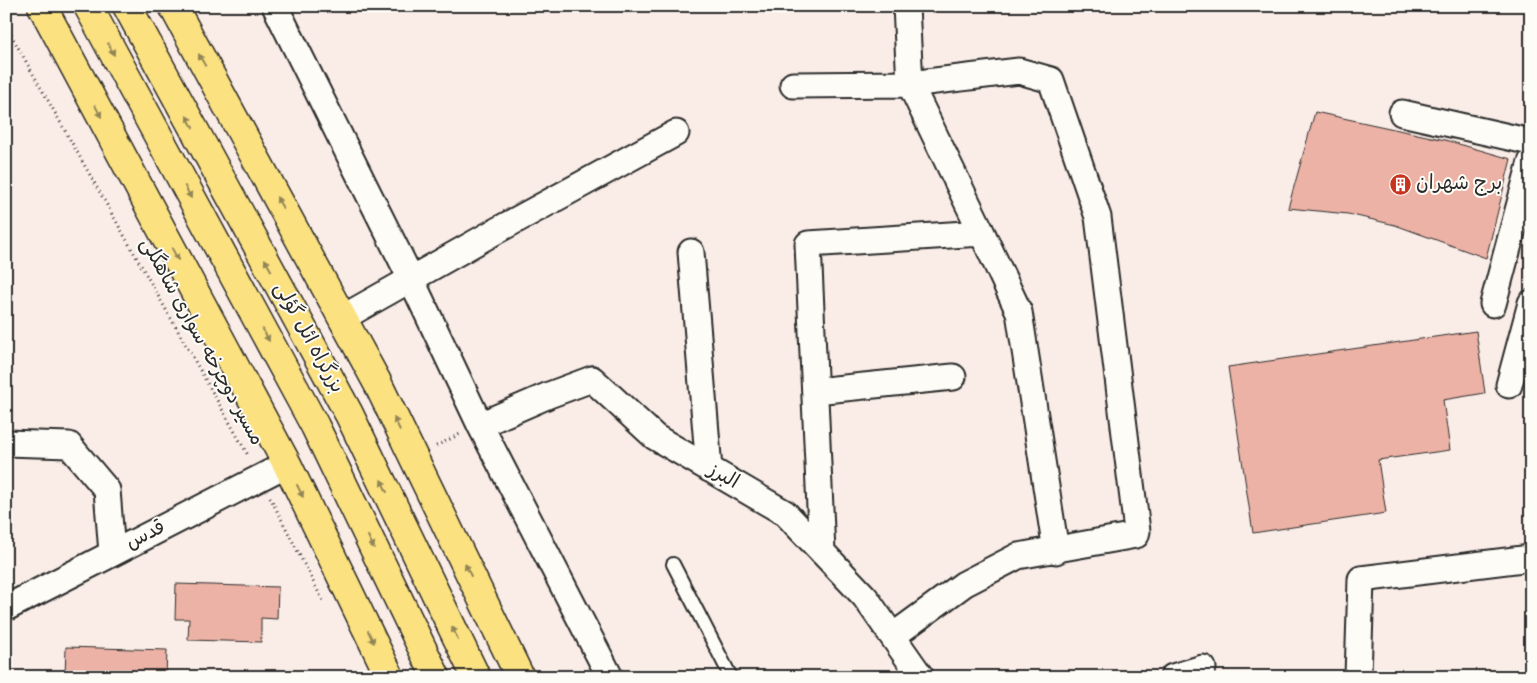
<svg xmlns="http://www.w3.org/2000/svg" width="1537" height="683" viewBox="0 0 1537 683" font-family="'Indie Flower','Playpen Sans Arabic',sans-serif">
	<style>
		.building { fill: #ecb2a5; stroke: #2b2b2b }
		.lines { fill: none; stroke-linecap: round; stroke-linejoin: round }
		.service-casing { stroke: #2b2b2b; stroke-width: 16 }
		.minor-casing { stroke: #2b2b2b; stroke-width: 29 }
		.trunk-casing { stroke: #2b2b2b; stroke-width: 31 }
		.path { stroke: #2b2b2b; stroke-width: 3; stroke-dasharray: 1 4; stroke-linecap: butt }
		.service { stroke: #fdfcf7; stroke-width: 12 }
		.minor { stroke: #fdfcf7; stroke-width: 25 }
		.trunk { stroke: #fbe180; stroke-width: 28 }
		.oneway { fill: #938656 }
		.labels { text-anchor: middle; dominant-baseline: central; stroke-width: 4; stroke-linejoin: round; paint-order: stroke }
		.poi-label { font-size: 20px; fill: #2b2b2b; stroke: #fdfcf7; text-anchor: start }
		.street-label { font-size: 20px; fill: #2b2b2b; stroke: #fdfcf7 }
	</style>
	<rect width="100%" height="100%" fill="#faede7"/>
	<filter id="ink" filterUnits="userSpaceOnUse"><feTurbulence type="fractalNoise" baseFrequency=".02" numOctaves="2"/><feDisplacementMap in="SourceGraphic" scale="10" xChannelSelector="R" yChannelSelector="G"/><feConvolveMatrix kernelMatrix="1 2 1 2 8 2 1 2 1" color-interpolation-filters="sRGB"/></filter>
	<g filter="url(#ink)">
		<path class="building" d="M1315,112L1445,140L1511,159L1486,258L1395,225L1348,214L1288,208Z
			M1476,331L1485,393L1443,400L1450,450L1378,460L1386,513L1253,533L1228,367Z
			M176,584L278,587L277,619L261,618V642L188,640L189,619H175Z
			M66,647L167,650L166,677H65Z"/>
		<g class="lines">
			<defs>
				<path id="service" d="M673,564L731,677"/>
				<path id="minor" d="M275,6L411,279L480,425L610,677
					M793,85L910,84L1019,71L1051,80L1098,217L1137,531L1136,535L1018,556L964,584L893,636
					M1402,113L1531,142
					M982,233L1019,312L1056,551
					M691,252L709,469
					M1493,304L1531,162
					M342,318L496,231L676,133
					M1509,385L1531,303
					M815,391L953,377
					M480,425L549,395L592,379L655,437L785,513L865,597L921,677
					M6,443L69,445L107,490L112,553
					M822,552L808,244L982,233L910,84L906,6
					M6,608L287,464
					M1173,677L1203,668
					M1358,677L1361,579L1531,558"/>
				<path id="trunk" d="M42,6L287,464L390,677
					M88,6L315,426L436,677
					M127,6L349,414L476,677
					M173,6L377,382L520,677"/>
			</defs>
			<use href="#service" class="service-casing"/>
			<use href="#minor" class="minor-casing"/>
			<use href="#trunk" class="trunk-casing"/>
			<path class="path" d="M6,26L249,457
				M436,446L460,434
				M270,497L324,603"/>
			<use href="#service" class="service"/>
			<use href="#minor" class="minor"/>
			<use href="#trunk" class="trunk"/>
		</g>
		<defs><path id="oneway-solid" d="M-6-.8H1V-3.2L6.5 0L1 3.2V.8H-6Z" transform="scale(1.25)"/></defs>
		<g class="oneway">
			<use href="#oneway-solid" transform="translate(111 49) rotate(62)"/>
			<use href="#oneway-solid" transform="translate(202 60) rotate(-119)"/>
			<use href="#oneway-solid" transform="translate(98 111) rotate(62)"/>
			<use href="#oneway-solid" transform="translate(190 122) rotate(-119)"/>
			<use href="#oneway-solid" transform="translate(188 192) rotate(62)"/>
			<use href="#oneway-solid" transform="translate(280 203) rotate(-119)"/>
			<use href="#oneway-solid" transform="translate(175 254) rotate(62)"/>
			<use href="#oneway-solid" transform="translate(268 265) rotate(-119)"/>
			<use href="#oneway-solid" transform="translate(266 335) rotate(62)"/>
			<use href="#oneway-solid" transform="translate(397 424) rotate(-116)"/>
			<use href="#oneway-solid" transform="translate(384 486) rotate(-116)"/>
			<use href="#oneway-solid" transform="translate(300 491) rotate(64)"/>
			<use href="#oneway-solid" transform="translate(371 542) rotate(64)"/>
			<use href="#oneway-solid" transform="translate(468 570) rotate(-116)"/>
			<use href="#oneway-solid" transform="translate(455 633) rotate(-116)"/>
			<use href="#oneway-solid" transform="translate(371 637) rotate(64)"/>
		</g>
	</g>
	<defs>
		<symbol id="building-disc" viewBox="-11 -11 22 22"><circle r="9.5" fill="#c8321e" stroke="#fdfcf7"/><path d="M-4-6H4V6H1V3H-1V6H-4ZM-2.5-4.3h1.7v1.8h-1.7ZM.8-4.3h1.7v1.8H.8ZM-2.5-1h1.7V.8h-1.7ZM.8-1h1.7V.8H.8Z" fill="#fff"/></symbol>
	</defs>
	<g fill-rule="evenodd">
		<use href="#building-disc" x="1388" y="172" width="25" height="25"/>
	</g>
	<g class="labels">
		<g class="poi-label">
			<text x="1416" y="184">برج شهران</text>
		</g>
		<g class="street-label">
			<text transform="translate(308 338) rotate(61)">بزرگراه ائل گؤلی</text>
			<text transform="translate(201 342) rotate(61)">مسیر دوچرخه سواری شاهگلی</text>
			<text transform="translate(723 477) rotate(30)">البرز</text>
			<text transform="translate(146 536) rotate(-27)">قدس</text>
		</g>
	</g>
	<rect width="1537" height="683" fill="none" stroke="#fdfcf7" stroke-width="25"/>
	<rect x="12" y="12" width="1512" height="658" fill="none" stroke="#2b2b2b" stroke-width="2" filter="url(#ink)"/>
</svg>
